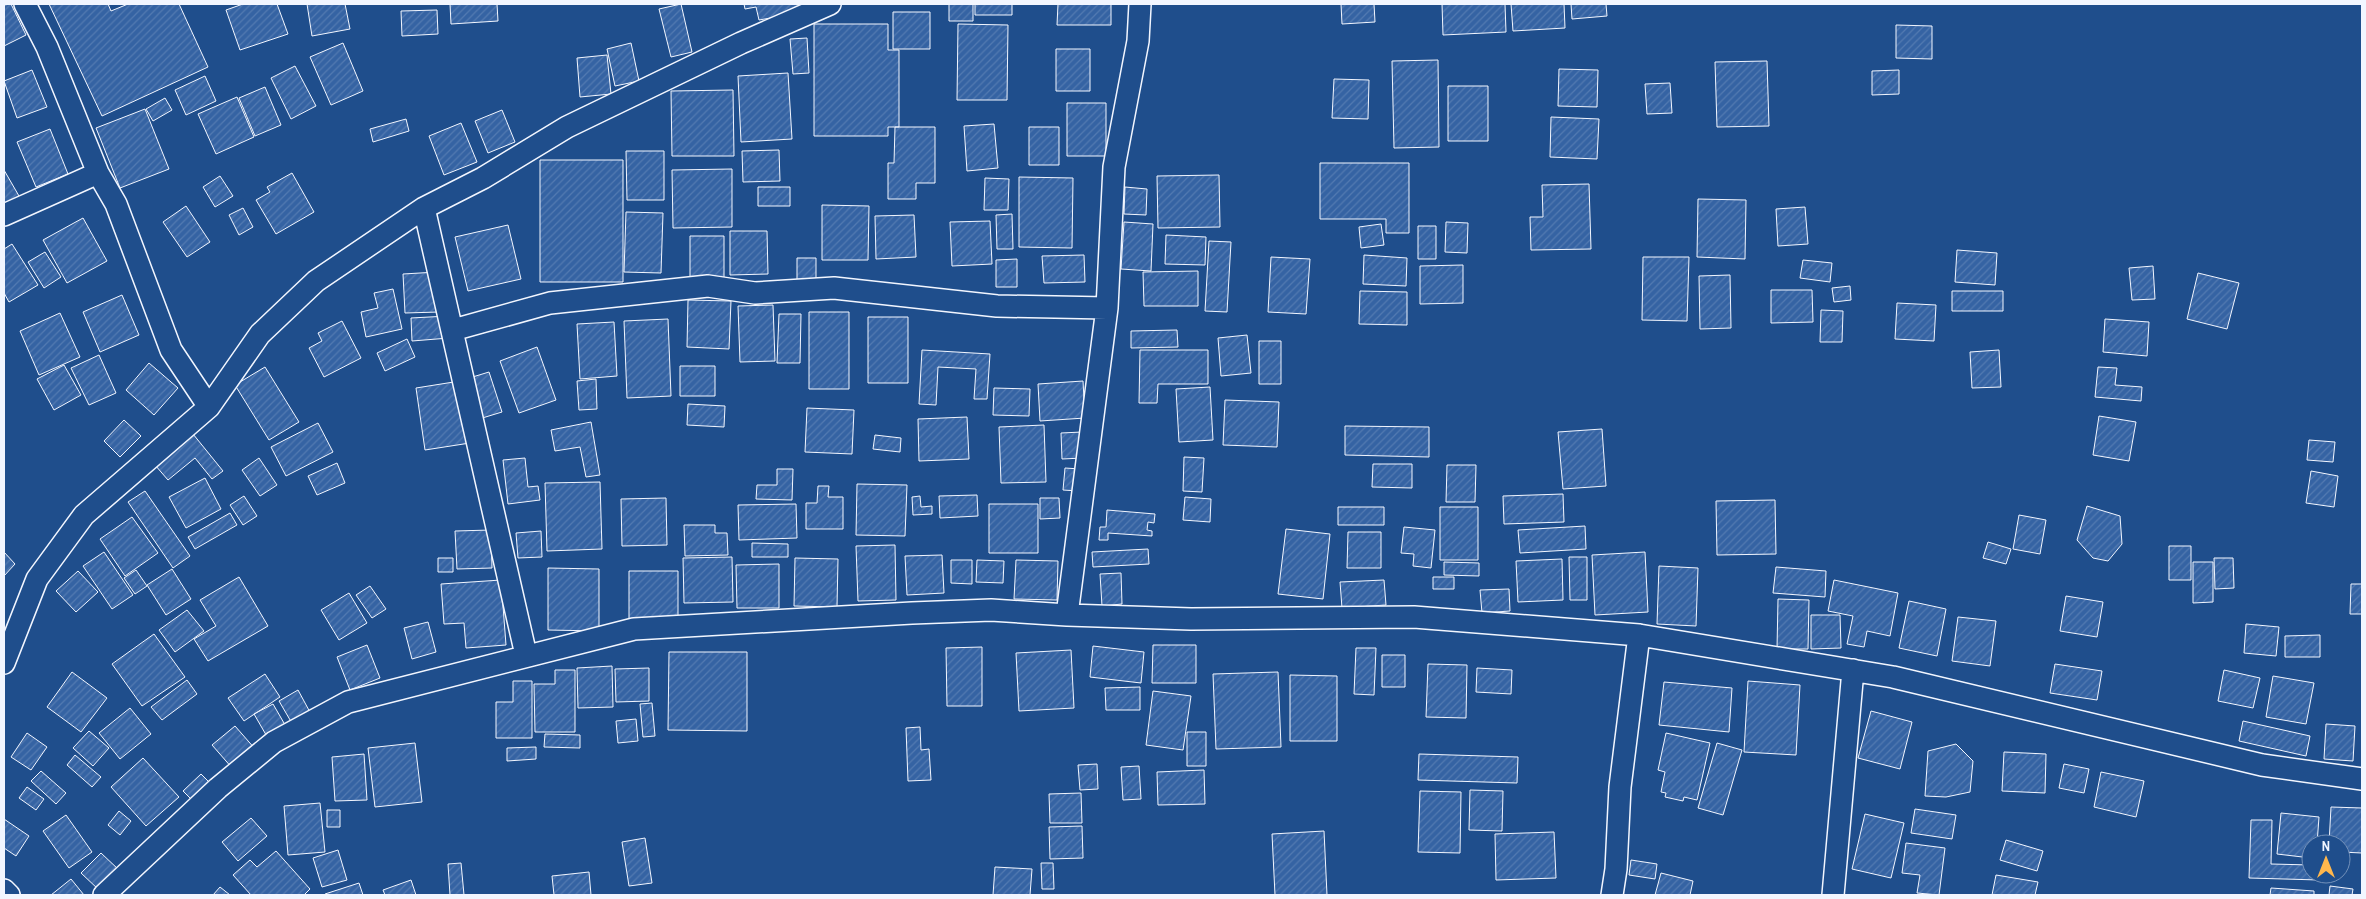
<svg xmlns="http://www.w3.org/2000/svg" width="2366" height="899" viewBox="0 0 2366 899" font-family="'Archivo Narrow',sans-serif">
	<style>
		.building { fill: url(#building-hatch); stroke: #f2f6ff }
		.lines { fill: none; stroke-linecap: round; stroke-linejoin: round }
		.street-casing { stroke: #f2f6ff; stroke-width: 24 }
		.street { stroke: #1f4e8c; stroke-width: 21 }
	</style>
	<defs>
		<pattern id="building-hatch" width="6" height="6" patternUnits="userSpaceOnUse" patternTransform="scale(1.25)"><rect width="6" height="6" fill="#3563a3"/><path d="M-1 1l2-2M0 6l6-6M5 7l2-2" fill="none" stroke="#537ab1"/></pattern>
	</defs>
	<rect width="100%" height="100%" fill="#1f4e8c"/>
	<path class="building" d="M11,4L26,35L4,46V5Z
		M49,4H108L111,11L128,4H179L208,67L102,116Z
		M243,4H277L288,34L240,50L226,10Z
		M307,4H345L350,29L312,36Z
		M450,4H497L498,21L451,24Z
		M681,4L692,52L671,57L659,9Z
		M744,4H803L805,12L759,20L756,7L745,9Z
		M949,4H973V21H949Z
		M975,4H1012V15H975Z
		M1058,4H1111V25H1057Z
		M1341,4H1374L1375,22L1342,24Z
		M1442,4H1505L1506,32L1443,35Z
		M1511,4H1564L1565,28L1513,31Z
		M1571,4H1606L1607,16L1572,19Z
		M437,10L438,34L402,36L401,11Z
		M893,12H930V49H893Z
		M814,24H888V50H899V127H888V136H814Z
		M958,24L1008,25L1007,100H957Z
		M1896,25L1932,26V59L1896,58Z
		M807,38L809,73L793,74L790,39Z
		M343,43L363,91L331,105L310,57Z
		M631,43L639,81L615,86L607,49Z
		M1056,49H1090V91H1056Z
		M607,55L611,94L580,97L577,58Z
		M1438,60L1439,147L1394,148L1392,61Z
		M1767,61L1769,126L1717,127L1715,62Z
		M295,66L316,106L291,119L271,78Z
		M1559,69L1598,70L1597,107L1558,106Z
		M32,70L47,107L17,118L4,81Z
		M1899,70V94L1872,95V71Z
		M788,73L792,139L741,142L738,76Z
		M205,76L216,101L186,115L175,90Z
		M1334,79L1369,80L1368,119L1332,118Z
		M1670,83L1672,113L1647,114L1645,84Z
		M1448,86H1488V141H1448Z
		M265,87L281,125L255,136L239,98Z
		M733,90L734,156H672L671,91Z
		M237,97L254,137L216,154L198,114Z
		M165,98L172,110L153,121L146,109Z
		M1067,103H1106V156H1067Z
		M145,109L169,169L120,188L96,128Z
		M502,110L515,142L488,153L475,121Z
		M1551,117L1599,119L1597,159L1550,157Z
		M406,119L409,131L373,142L370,129Z
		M461,123L477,162L444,175L429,136Z
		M994,124L998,168L967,171L964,126Z
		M895,127H935V183H916V199H888V163H894Z
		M1029,127H1059V165H1029Z
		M50,129L68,174L36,187L17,142Z
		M779,150L780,181L743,182L742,151Z
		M626,151H664V200H627Z
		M540,160H623V282H540Z
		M1320,163H1409V233H1386V219H1320Z
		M732,169V227L673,228L672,170Z
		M4,170L19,196L4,205Z
		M292,173L314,212L276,234L256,200L270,192L267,187Z
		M1219,175L1220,227L1158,228L1157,176Z
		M220,176L233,196L215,207L203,187Z
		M1019,177L1073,178L1072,248L1019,247Z
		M985,178L1009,179L1008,210H984Z
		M1589,184L1591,249L1531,250L1530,217H1543L1542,185Z
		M758,187H790V206H758Z
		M1125,187L1147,189L1146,215L1124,214Z
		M1698,199L1746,200L1745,259L1697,257Z
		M822,205L869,206L868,260H822Z
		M186,206L210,242L187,257L163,222Z
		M1805,207L1808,244L1778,246L1776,209Z
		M243,208L253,227L239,235L229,215Z
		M626,212L663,213L661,273L624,272Z
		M1012,214L1013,249H997L996,215Z
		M914,215L916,257L876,259L875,216Z
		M83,218L107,261L67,283L43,240Z
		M990,221L992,264L952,266L950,222Z
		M1124,222L1153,224L1151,271L1121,269Z
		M1446,222L1468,223L1467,253L1445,252Z
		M1381,224L1384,245L1361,248L1359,227Z
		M508,225L521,279L468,291L455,237Z
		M1418,226H1436V259H1418Z
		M730,231H767L768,274L730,275Z
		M1166,235L1206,237L1205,265L1165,264Z
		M690,236H724V280H690Z
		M1209,241L1231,242L1227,312L1205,311Z
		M12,244L38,285L9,302L4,293V249Z
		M1957,250L1997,253L1995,285L1955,282Z
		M45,252L61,277L44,288L28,262Z
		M1084,255L1085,282L1044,283L1042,256Z
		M1364,255L1407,258L1406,286L1363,284Z
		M1271,257L1310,259L1306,314L1268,312Z
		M1643,257H1689L1687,321L1642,320Z
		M797,258H816V284H797Z
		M1017,259V287H996V260Z
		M1803,260L1832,263L1830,282L1800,278Z
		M1463,265V303L1420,304V266Z
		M2153,266L2155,299L2132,300L2129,268Z
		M1198,271V306H1144L1143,272Z
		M437,272L439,312L405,313L403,274Z
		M2198,273L2239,283L2227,329L2187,319Z
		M1730,275L1731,328L1700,329L1699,276Z
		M1850,286L1851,300L1834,302L1832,288Z
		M393,289L402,329L366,337L361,312L378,308L374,293Z
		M1771,290H1812L1813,322L1771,323Z
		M1360,291L1407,292V325L1359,324Z
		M1952,291H2003V311H1952Z
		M122,295L139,335L100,352L83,312Z
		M688,300L731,301L729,349L687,347Z
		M1897,303L1936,305L1934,341L1895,339Z
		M773,305L775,361L740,362L738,306Z
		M1821,310L1843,311L1842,342H1820Z
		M809,312H849V389H809Z
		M60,313L80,357L39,375L20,331Z
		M779,314H801L800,363H777Z
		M448,316L449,338L412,341L411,318Z
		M868,317H908V383H868Z
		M668,319L671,396L627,398L624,321Z
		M2105,319L2149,322L2147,356L2103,352Z
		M342,321L361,358L324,377L309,348L322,341L318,333Z
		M614,322L617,376L580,379L577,324Z
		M1177,330L1178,347L1131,348V331Z
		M1247,335L1251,373L1221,376L1218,338Z
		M407,339L415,357L385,371L377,353Z
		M1259,341H1281V384H1259Z
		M537,347L556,400L519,413L500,361Z
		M922,350L990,354L987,399H974L976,369L938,367L936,405L919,404Z
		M1140,350H1208V384H1158L1157,403H1139Z
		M1999,350L2001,387L1972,388L1970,352Z
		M99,355L116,393L89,405L71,368Z
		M149,363L178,388L154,415L126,390Z
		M64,365L81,395L54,410L37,379Z
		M680,366H715V396H680Z
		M265,367L299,422L269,440L235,385Z
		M2098,367L2117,368L2115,385L2142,387L2141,401L2095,397Z
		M489,372L502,412L479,419L466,379Z
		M596,379L597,409L579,410L577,381Z
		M460,381L470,443L425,450L416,388Z
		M1083,381L1085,418L1040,421L1038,384Z
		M1210,387L1213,440L1179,442L1176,389Z
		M994,388L1030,389L1029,416L993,415Z
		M1225,400L1279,402L1277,447L1223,445Z
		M688,404L725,406L724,427L687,425Z
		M807,408L854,410L852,454L805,452Z
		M2099,416L2136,422L2129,461L2093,455Z
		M967,417L969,459L919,461L918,419Z
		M124,420L141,436L120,457L104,441Z
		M591,422L600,475L586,477L580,447L555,451L551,430Z
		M318,423L333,452L286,476L271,447Z
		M1044,425L1046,482L1001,483L999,427Z
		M1345,426L1429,427V457L1345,455Z
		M1602,429L1606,486L1563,489L1558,432Z
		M1082,432L1083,458L1062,459L1061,433Z
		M193,434L223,471L212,479L195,458L168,480L155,465Z
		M875,435L901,438L900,452L873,449Z
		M2309,440L2335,442L2333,462L2307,460Z
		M1184,457L1204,458L1202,492L1183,491Z
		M259,458L277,485L260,496L242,470Z
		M525,458L528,487L538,486L540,500L508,504L503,460Z
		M337,463L345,483L317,495L308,476Z
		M1373,464H1412V488L1372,487Z
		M1447,465H1476L1475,502H1446Z
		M1065,468L1080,469L1078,491L1063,490Z
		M777,469H793L792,500L756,499L757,485H777Z
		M2311,471L2338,476L2334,507L2306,503Z
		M205,478L221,509L186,528L169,497Z
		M600,482L602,549L547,551L545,483Z
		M857,484L907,485L905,536L856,535Z
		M818,486H829L828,497H843V529H806V503H817Z
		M145,491L190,556L173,568L128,502Z
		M1563,494L1564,522L1504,524L1503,496Z
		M977,495L978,516L940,518L939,496Z
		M244,496L257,516L243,525L230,505Z
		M920,496L921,507L932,506V514L913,515L912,497Z
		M1185,497L1211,499L1210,522L1183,520Z
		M666,498L667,545L622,546L621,499Z
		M1040,498H1059L1060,518L1040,519Z
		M1775,500L1776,554L1717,555L1716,501Z
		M796,504L797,538L739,540L738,505Z
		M989,504H1038V553H989Z
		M2087,506L2120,516L2122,544L2108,561L2093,558L2077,540Z
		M1338,507H1384V525H1338Z
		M1440,507H1478V560H1440Z
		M1107,510L1155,514L1154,523L1148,522L1147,530L1152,531V536L1108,533V540H1099L1100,527H1106Z
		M230,513L237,525L195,549L188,537Z
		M2019,515L2046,520L2040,554L2013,549Z
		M132,517L158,553L125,576L100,539Z
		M684,525H715V533H727L728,555L685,556Z
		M1585,526L1586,549L1520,553L1518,530Z
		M1404,527L1435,530L1431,568L1413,566L1414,554L1401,553Z
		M1286,529L1330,534L1323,599L1278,594Z
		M491,530L492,568L457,569L455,531Z
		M541,531L542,557L518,558L516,533Z
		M1348,532H1381V568H1347Z
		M1988,542L2011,549L2006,564L1983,558Z
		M752,543L788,544V557H752Z
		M895,545L896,600L858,601L856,546Z
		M2169,546H2191V580H2169Z
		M1148,549L1149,564L1093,567L1092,552Z
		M4,552L15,564L4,576Z
		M104,552L133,595L112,609L83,566Z
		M1645,552L1648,612L1595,615L1592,555Z
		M942,555L944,593L907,595L905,556Z
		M732,557L733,602L684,603L683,558Z
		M1569,557H1587V600H1570Z
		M438,558H453V572H438Z
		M795,558L838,559L837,607L794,606Z
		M2214,558H2233L2234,588L2215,589Z
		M1562,559L1563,600L1518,602L1516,561Z
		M951,560H972V584L951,583Z
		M977,560L1004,561L1003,583L976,582Z
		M1016,560L1058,561L1057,600L1014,599Z
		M1444,562L1479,563V576L1444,575Z
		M2193,562H2213V602L2193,603Z
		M779,564V608H737L736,565Z
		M1659,566L1698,568L1696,626L1657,624Z
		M1776,567L1826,571L1825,597L1773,593Z
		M548,568L599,569V631L548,630Z
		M172,569L191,599L166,615L147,585Z
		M136,570L147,586L135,594L124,578Z
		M78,571L98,592L76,612L56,591Z
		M629,571H678V622L629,621Z
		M1121,573L1122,604L1102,606L1100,574Z
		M239,577L268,626L208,661L194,639L216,626L200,600Z
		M1433,577H1454V589H1433Z
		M501,580L506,645L466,648L464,623L444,624L441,584Z
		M1384,580L1386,605L1342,608L1340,582Z
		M1834,580L1898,593L1890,636L1867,631L1864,647L1847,644L1853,616L1828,611Z
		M2351,584H2362V614H2350Z
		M370,586L386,609L372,618L356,595Z
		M1509,589L1510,611L1482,613L1480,590Z
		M349,593L367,623L339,640L321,610Z
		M2066,596L2103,602L2097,637L2060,631Z
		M1778,599L1809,600L1808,649H1777Z
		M1909,601L1946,609L1937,656L1899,648Z
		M187,610L204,631L175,652L159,630Z
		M1811,615H1840L1841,648L1811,649Z
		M1958,617L1996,621L1990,666L1952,661Z
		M428,622L436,652L412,659L404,628Z
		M2246,624L2279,627L2276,656L2244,653Z
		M154,634L185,677L142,706L112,664Z
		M2320,635V657H2285V636Z
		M367,645L380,678L350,690L337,657Z
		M1153,645H1196V683H1152Z
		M1093,646L1144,652L1141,683L1090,677Z
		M982,647V706H947L946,648Z
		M1356,648H1376L1374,695L1354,694Z
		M1071,650L1074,708L1019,711L1016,653Z
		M669,652H747V731L668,730Z
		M1382,655H1405V687H1382Z
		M1428,664L1467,665L1466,718L1426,717Z
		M2055,664L2102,671L2097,700L2050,693Z
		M612,666L613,707L578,708L577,668Z
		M649,668V701L616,702L615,669Z
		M1477,668L1512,670L1511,694L1476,692Z
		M555,670H575V732H535L534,684H555Z
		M2224,670L2260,678L2253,708L2218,701Z
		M72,672L107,698L81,732L47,707Z
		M1278,672L1281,747L1216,749L1213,674Z
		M265,674L280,697L244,721L228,698Z
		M1290,675L1337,676V741H1290Z
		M2273,676L2314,683L2306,724L2266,717Z
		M187,680L197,694L162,720L151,707Z
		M513,681H532V738H496V702H513Z
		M1748,681L1800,685L1796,755L1744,752Z
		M1664,682L1732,688L1729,732L1659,725Z
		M1140,687V710H1106L1105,688Z
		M298,690L311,714L293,725L279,701Z
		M1153,691L1191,696L1183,750L1146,745Z
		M652,703L655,736L643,737L640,704Z
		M273,704L288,730L269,740L254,714Z
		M130,708L151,734L120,759L99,733Z
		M1871,711L1912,722L1900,769L1858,758Z
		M636,719L638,741L618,743L616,721Z
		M2243,721L2310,736L2306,756L2239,741Z
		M2326,724L2355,726L2353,761L2324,759Z
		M235,726L256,750L233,769L212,745Z
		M920,727L921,750L929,749L931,780L908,781L906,728Z
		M89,731L109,748L93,766L73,748Z
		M1187,732H1206V766H1187Z
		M27,733L47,747L31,770L11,757Z
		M1666,733L1710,743L1697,800L1684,797L1683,801L1665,797L1666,793L1661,792L1665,772L1658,770Z
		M545,734L580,735V748L544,747Z
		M415,743L422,802L375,807L368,748Z
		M1717,743L1742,750L1723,815L1698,808Z
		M1956,744L1973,761L1970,792L1946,797L1925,796L1928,751Z
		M536,747V759L507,761V748Z
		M2004,752L2046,754L2045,793L2002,791Z
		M364,754L367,800L335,801L332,757Z
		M1419,754L1518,757L1517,783L1418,780Z
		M75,755L101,777L92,787L67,765Z
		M143,758L179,797L146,826L111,787Z
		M1097,764L1098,789L1080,790L1078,765Z
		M2064,764L2089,769L2084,793L2059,788Z
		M1139,766L1141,799L1123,800L1121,767Z
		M1204,770L1205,804L1158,805L1157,772Z
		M41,771L66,793L56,804L31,781Z
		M2101,772L2144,781L2136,817L2094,807Z
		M201,774L213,786L195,803L183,791Z
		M27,787L44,799L36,810L19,798Z
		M1470,790L1503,791L1502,831L1469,830Z
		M1420,791L1461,792L1460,853L1418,852Z
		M1081,793L1082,823H1050L1049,794Z
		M320,803L325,852L288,855L284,806Z
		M2331,807L2362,808V853L2341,852V844H2329Z
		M1915,809L1956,815L1952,839L1911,833Z
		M327,810H340V827H327Z
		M119,811L131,821L120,835L108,825Z
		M2281,813L2319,817L2317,844H2311V858L2277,854Z
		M1865,814L1904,823L1891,878L1852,869Z
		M66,815L92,852L69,868L43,831Z
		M251,818L267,836L238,861L222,842Z
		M4,819L29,836L16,856L4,848Z
		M2251,820H2272L2271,864L2311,865V874H2320L2319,880L2249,878Z
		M1082,826L1083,858L1050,859L1049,827Z
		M1324,831L1327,895H1275L1272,834Z
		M1554,832L1556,878L1496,880L1495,834Z
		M645,838L652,883L629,886L622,842Z
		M2006,840L2043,851L2037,871L2000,860Z
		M1906,843L1945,848L1939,895L1917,893L1920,875L1902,873Z
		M338,850L347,880L322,887L313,858Z
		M276,851L310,889L304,895H251L233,875L250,860L257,867Z
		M101,853L119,870L99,890L81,873Z
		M1631,860L1657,864L1655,879L1629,875Z
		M461,863L464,895H450L448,864Z
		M1041,863H1053L1054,889H1042Z
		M995,867L1032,869L1030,895H993Z
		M589,872L591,895H554L552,876Z
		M1661,873L1693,881L1690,895H1655Z
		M1996,875L2038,882L2035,895H1992Z
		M71,879L84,895H51Z
		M411,880L416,895H385L383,890Z
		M359,883L363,895H326L325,894Z
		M2330,886L2353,889L2352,895H2329Z
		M220,887L230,895H213Z
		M2271,888L2314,891V895H2270Z"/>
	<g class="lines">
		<defs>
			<path id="street" d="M25,4L47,47L98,173L116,204L171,350L209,407
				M424,208L526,655
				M4,215L98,173
				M453,330L550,303L708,286L755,293L834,288L997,306L1107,308
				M1067,615L1107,308L1114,167L1138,41L1140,4
				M4,663L37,579L84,515L209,407L260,334L316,281L424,208L483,178L567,127L741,43L830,4
				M4,890L9,895
				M104,895L218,788L274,742L348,702L634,629L912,613L991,610L1067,615L1191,619L1414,617L1639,635L1893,677L2262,765L2362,779
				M1612,895L1616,869L1620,787L1639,635
				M1833,895L1853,670"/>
		</defs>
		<use href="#street" class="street-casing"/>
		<use href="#street" class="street"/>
	</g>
	<rect width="2366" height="899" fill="none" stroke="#f2f6ff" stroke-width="10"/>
	<g transform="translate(2326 859)"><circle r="24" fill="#1f4e8c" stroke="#7391ba"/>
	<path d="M0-4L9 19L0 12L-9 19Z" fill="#ffb74d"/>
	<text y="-8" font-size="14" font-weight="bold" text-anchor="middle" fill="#f2f6ff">N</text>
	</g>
</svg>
